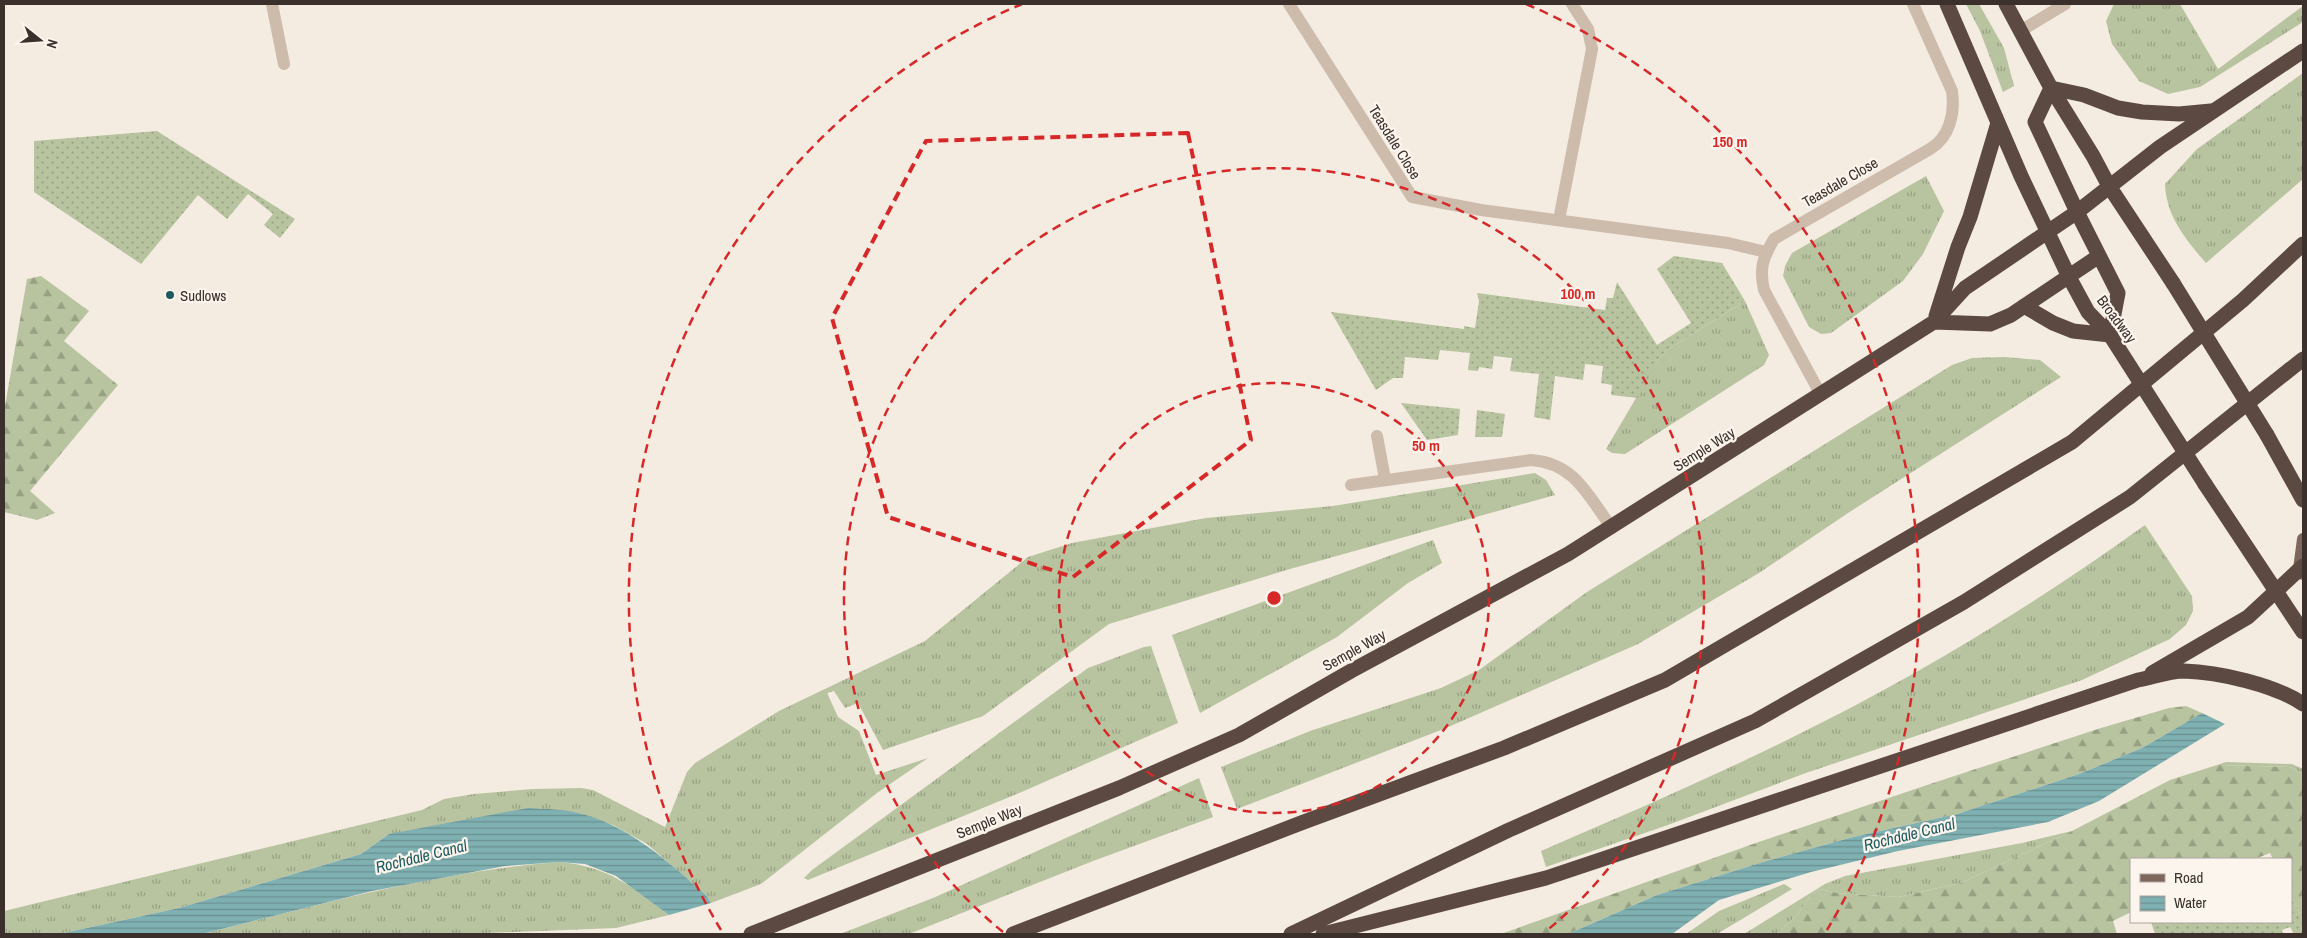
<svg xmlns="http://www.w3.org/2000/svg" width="2307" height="938" viewBox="0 0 2307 938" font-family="'Archivo Narrow',sans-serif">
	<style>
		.grass { fill: url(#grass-tufts) }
		.forest { fill: url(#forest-firs) }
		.garden { fill: url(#garden-dots) }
		.water { fill: url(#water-rules) }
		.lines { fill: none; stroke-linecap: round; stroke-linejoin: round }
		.street { stroke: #cdbbac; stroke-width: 12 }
		.primary { stroke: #7d675c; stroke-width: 12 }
		.highway { stroke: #5c4a42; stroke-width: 15 }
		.highway-bridge { stroke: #5c4a42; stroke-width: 15 }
		.marked { fill: none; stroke: #d62828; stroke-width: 4; stroke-dasharray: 10 6; stroke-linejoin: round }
		.ring { fill: none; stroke: #d62828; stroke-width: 2.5; stroke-dasharray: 9 6 }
		.poi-dot { fill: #1f5a5e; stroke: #fbf5ee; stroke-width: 2 }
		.labels { text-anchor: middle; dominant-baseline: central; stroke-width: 4.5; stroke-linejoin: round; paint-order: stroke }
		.street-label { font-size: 15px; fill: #3b302b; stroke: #fbf5ee }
		.poi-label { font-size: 15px; fill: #3b302b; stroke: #fbf5ee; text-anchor: start }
		.water-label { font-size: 16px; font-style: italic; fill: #1f5a5e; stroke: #fbf5ee }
		.centre { fill: #d62828; stroke: #fbf5ee; stroke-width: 2.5 }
		.ring-label { font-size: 15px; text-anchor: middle; font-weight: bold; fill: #d62828; stroke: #fbf5ee; stroke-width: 4.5; stroke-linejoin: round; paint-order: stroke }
	</style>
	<defs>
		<pattern id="grass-tufts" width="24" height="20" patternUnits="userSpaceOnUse" patternTransform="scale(1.25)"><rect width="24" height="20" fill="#b8c4a0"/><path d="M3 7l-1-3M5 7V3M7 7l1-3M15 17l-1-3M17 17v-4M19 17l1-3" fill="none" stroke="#97a083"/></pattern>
		<pattern id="forest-firs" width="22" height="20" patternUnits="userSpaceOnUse" patternTransform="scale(1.25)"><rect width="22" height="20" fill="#b8c4a0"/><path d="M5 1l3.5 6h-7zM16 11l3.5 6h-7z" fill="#97a083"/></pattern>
		<pattern id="garden-dots" width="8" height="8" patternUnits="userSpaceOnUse" patternTransform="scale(1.25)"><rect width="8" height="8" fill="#b8c4a0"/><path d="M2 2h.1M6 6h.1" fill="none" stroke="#97a083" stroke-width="1.8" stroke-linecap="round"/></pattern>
		<pattern id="water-rules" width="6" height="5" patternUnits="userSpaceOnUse" patternTransform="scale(1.25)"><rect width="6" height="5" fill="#7fb0b2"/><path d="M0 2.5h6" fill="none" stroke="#699091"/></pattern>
	</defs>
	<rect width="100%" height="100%" fill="#f4ebe1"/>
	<path class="grass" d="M1966,4H1979L2004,48L2014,86L2003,92L1980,31Z
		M2114,4H2180L2218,69L2303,6V22L2200,87L2168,94L2139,81L2112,44L2106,21Z
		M2303,73V179L2206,263C2186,240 2166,216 2165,184L2197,149Z
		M1926,176L1944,211L1923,254L1903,281L1831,333L1821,334L1809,327L1783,276L1785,266L1792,253Z
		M1745,301L1769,355L1764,365L1625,454L1612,453L1606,449L1659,359L1667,350Z
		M2004,357L2040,360L2061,377L1848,513L1759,573L1638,644L1446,728L1237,809L1221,767L1310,731L1441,688L1479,670L1587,592L1952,365L1972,358Z
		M1535,473L1546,480L1555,495L1290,569L1109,624L983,716L883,750L858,703L845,708L834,691L827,693L838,717L859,731L876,775L928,758L877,793L761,884L711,903L706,895L647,844L613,825L574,812L389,834L361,854L179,908L59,934H4V911L422,810L444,799L474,794L533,789L581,788L593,790L665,827L687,772L695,763L779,711L925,641L1028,557L1072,543L1206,518L1333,506Z
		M2145,525L2192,596L2193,611L2186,625L2170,639L2082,680L1803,774L1668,825L1546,867L1541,851C1626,814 1711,778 1793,737C1916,677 2034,605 2145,525Z
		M1433,540L1442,563L1408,583L1337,637L1200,713L1172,635Z
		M1151,646L1178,723L1024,791L808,880L804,878L812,870L1088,668L1144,647Z
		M2226,762L2292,764L2303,769V774L2290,767L2217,765Z
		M1199,778L1213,817L1093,861L909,934H840L933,898Z
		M2072,831L1961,883L1898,897L1838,893L1820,889L1812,894L1798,914L1777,934H1744L1825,884L1845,876L2022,843Z
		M559,862C608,866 631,886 669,915L616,928L461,934H202C320,904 438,871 559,862Z
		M1784,884L1792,889L1717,934H1686L1719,911Z"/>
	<path class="forest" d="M41,276L89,311L64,341L118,385L30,491L55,513L37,520L4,512V412L27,279Z
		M2186,706L2202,713L2142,748L2079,774L1957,814L1853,837L1763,862L1657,895L1568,934H1501L1753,844L1927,785L2101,728L2169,708Z
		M2217,765L2290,767L2303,774V920L2291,895V859H2273L2270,853L2255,859H2131V912L2113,921L2117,934H1777L1798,914L1812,894L1820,889L1838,893L1898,897L1961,883L2072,831L2170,780Z"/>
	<path class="garden" d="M157,131L295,219L280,238L264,225L273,214L248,194L227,219L198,195L141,264L34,192V141Z
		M1674,256L1722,263L1745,301L1667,350L1659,359L1638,398L1611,395L1612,385L1601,383L1603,366L1585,364L1583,380L1555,376L1550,420L1534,417L1539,374L1510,371L1512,358L1494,356L1492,369L1479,367L1478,371L1468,370L1470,353L1440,350L1438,360L1405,357L1403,378H1393L1376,390L1331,312L1464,329V326L1475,328L1479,301L1477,293L1605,310L1607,298H1613L1617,282L1657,345L1691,323L1657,269Z
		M1401,403L1460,409L1458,435L1427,440Z
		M1477,410L1505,414L1502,437H1475Z
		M2291,895L2303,920V934H2294L2290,927L2282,930L2283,934H2155L2151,922H2291Z"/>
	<path class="water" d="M2202,713L2225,724L2099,801L2048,822L1898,851L1811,872L1719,900L1672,934H1568L1657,895L1763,862L1853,837L1957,814L2079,774L2142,748Z
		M528,808C543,809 560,809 574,812C628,824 666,860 706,895L711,903L669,915L616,876L585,864L559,862L505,866L372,891L202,934H59L179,908L361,854L389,834Z"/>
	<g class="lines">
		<path class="street" d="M272,4L284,64
			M1289,4L1412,197L1481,210L1728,243L1766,252
			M2022,30L2065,4
			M1559,220L1592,49L1588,29L1572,4
			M1821,395L1764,290C1759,268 1763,258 1774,239L1930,149C1950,137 1955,113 1952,91L1913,4
			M1377,436L1385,479
			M1351,485L1531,460C1575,463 1588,496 1612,528"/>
		<path class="primary" d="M2303,539L2299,569L2303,574"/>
		<path class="highway" d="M1947,4L2021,176L2069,277L2088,312L2110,335
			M2006,4L2051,88L2093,156L2109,186L2173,283
			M2051,88L2035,122L2077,212L2118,293L2110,335
			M2051,88L2084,95L2118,108L2142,112L2179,114L2211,111
			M2024,306L2053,323L2073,331L2110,335
			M1936,316L1958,247L1970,217L1998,123
			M1934,322L1990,324L2011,315L2099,256
			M2267,435L2303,500
			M2205,484L2303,632
			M2152,673L2248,617L2303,566
			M751,934L1119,788L1239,735L1351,671L1568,554L1934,322L1965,288L2077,212L2160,147L2303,51
			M1013,934L1301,823L1504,748L1665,680L2072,442L2243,300L2303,244
			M1291,934L1509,830L1755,721L1964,602L2130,497L2303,359
			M1323,934L1546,878L2138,680C2153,677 2170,671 2184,671C2219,672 2275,685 2303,704"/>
		<path class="highway-bridge" d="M2173,283L2267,435
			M2110,335L2205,484"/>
	</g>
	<path class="marked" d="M1188,133L1251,440L1073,577L888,517L832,318L926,141Z"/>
	<g class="ring">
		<circle cx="1274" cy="598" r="215"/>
		<path d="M1003 932A430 430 0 1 1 1545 932"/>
		<path d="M721 930A645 645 0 0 1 1022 4M1526 4A645 645 0 0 1 1827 930"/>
	</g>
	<circle class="poi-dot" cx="170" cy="295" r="5"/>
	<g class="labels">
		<g class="street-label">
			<text transform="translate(1395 142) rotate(58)">Teasdale Close</text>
			<text transform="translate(1840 182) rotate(-30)">Teasdale Close</text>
			<text transform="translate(2117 319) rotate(53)">Broadway</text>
			<text transform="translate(1704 449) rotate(-32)">Semple Way</text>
			<text transform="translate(1354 650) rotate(-29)">Semple Way</text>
			<text transform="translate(989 821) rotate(-22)">Semple Way</text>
		</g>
		<g class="poi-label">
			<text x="180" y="295">Sudlows</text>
		</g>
		<g class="water-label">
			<text transform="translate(1909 834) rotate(-14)">Rochdale Canal</text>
			<text transform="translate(421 856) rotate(-14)">Rochdale Canal</text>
		</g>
	</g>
	<circle cx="1274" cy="598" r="8" class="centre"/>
	<g class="ring-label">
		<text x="1730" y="147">150 m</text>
		<text x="1578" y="299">100 m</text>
		<text x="1426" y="451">50 m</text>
	</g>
	<rect width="2307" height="938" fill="none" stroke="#3b302b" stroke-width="10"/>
	<rect x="2130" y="858" width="162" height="65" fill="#fbf5ee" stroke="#aea6a0"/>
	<rect x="2140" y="874" width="25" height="8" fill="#7d675c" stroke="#aea6a0"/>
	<text x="2174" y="883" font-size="15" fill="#3b302b">Road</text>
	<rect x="2140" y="896" width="25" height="15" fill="url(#water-rules)" stroke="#aea6a0"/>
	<text x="2174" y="908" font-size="15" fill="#3b302b">Water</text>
	<g transform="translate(40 40) rotate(107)" stroke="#fbf5ee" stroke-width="4" paint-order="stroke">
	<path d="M0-4L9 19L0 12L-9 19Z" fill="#3b302b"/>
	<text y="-8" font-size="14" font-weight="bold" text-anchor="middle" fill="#3b302b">N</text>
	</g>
</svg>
